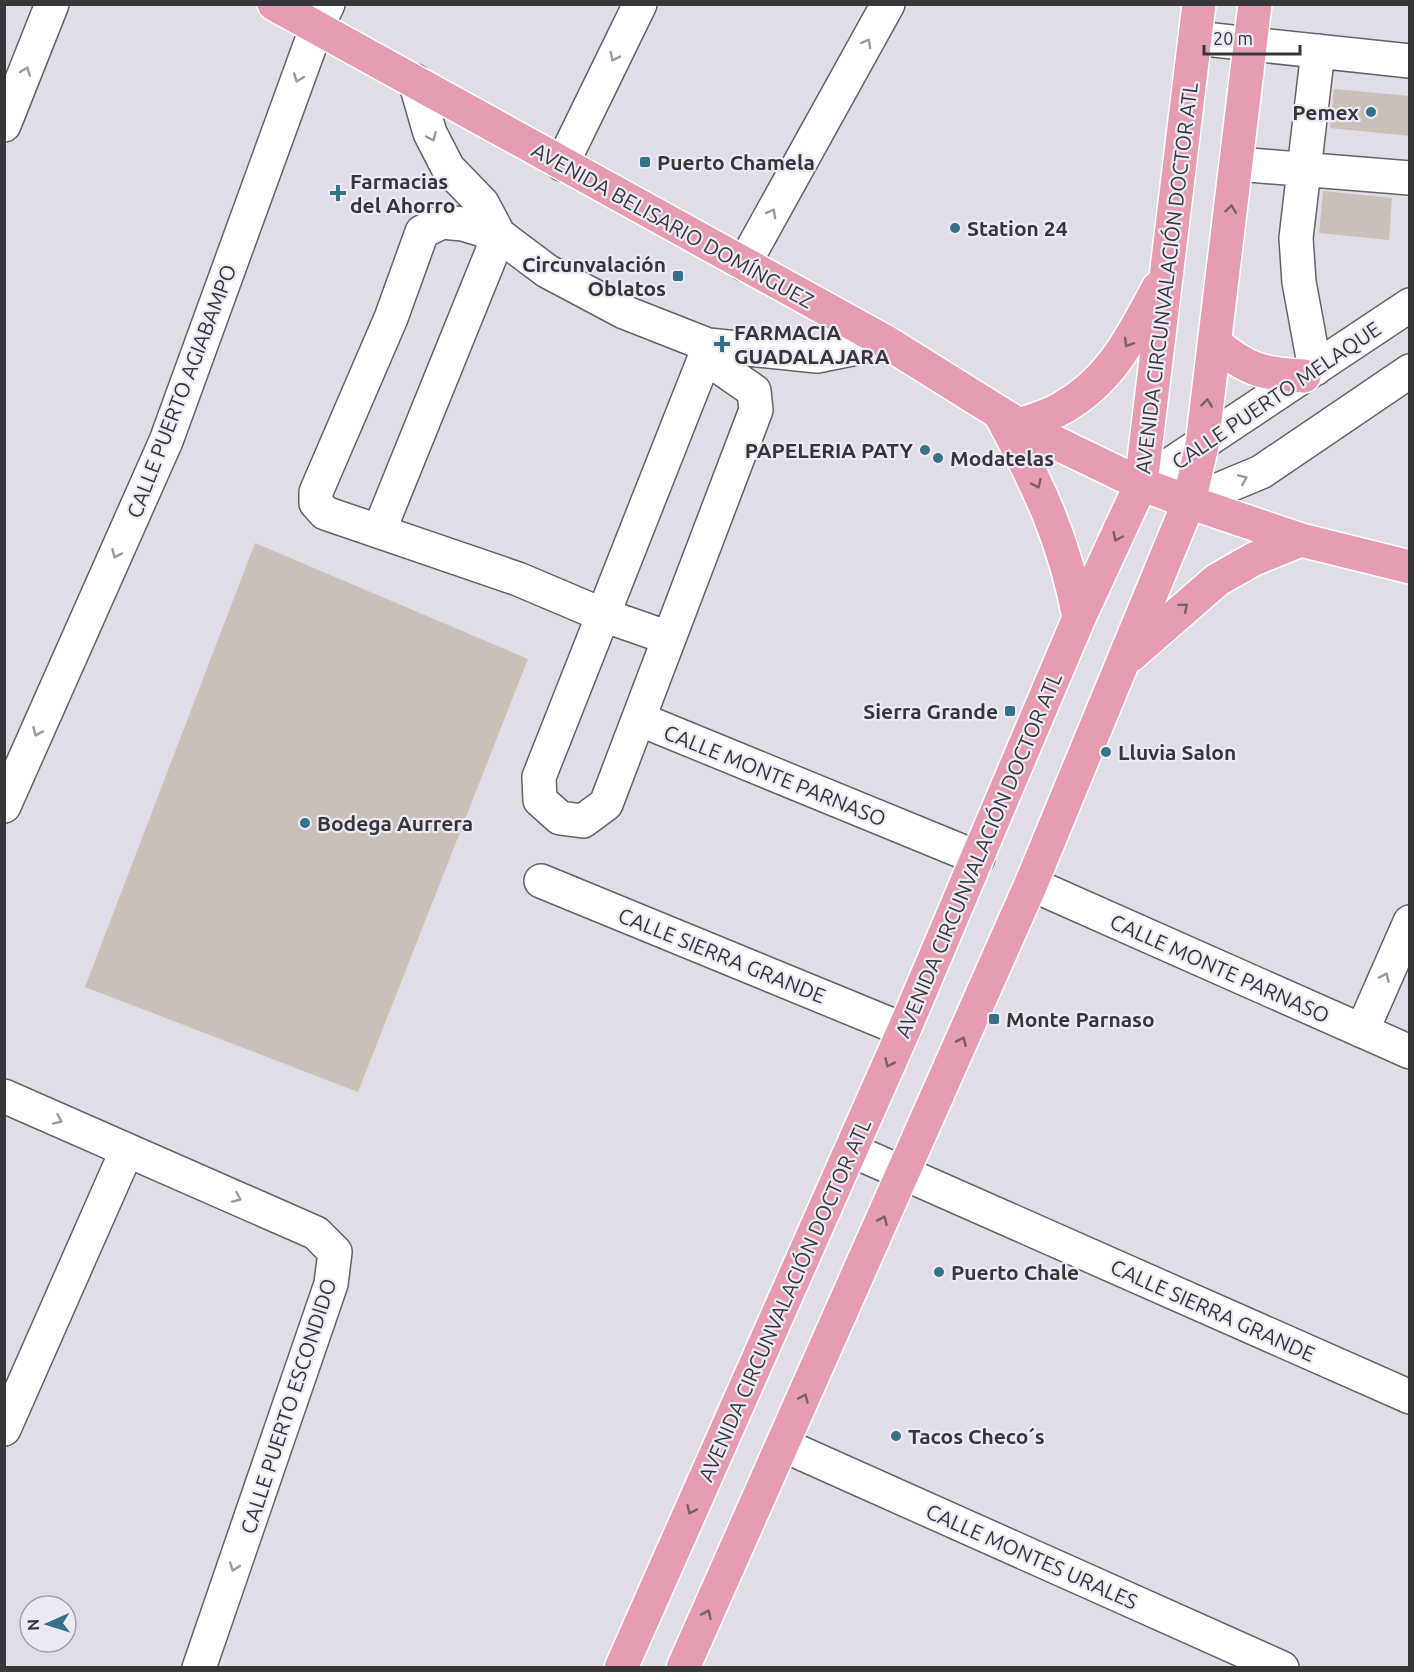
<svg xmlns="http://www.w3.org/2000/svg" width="1414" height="1672" viewBox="0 0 1414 1672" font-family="Ubuntu,sans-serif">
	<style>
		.building { fill: #c9c1b9 }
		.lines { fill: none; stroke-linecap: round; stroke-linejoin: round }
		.minor-casing { stroke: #64616a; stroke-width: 36 }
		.major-casing { stroke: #fff; stroke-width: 36 }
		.minor { stroke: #fff; stroke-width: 33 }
		.major { stroke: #e79db1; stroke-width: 33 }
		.oneway { stroke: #9b9a9c }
		.oneway2 { stroke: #7d5f6a }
		.poi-dot { fill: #36738a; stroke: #edeaf5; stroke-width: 2 }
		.labels { text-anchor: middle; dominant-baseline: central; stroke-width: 4.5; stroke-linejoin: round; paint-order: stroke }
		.poi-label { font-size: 21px; font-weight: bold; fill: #37363a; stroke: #edeaf5; text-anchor: start }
		.street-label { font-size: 21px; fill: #37363a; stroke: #edeaf5 }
	</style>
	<rect width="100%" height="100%" fill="#e0dde7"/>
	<path class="building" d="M1334,89L1410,96V136L1330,128Z
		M1323,191L1392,198L1389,240L1319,233Z
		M255,543L528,659L358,1092L85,987Z"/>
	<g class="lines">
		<defs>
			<path id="minor" d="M1195,38L1410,61
				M415,81L430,133L448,168L482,203L499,235
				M4,125L52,4
				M562,164L640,4
				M1237,164L1410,178
				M744,264L888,4
				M705,357L754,391L756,410L606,804L583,821L560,818L540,800L539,777L705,357L708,345
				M1315,369L1299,282L1296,238L1318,51
				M1141,484L1410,305
				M1189,502L1261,472L1410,371
				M379,531L499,235
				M669,638L603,615L518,579L325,513L316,503V492L391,318L422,232L442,222L463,224L499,235L547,271L624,312L708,345L817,356L886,342
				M639,719L978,858
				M4,806L166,441L316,29L328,4
				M541,881L904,1030
				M1031,884L1410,1052
				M1362,1031L1410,922
				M4,1096L316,1233L335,1252L331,1284L199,1668
				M851,1150L1410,1397
				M4,1429L127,1150
				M783,1445L1282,1668"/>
			<path id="major" d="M274,4L886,342L1019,425L1141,484L1189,502L1301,540L1410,567
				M1215,343C1247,370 1262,374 1304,376
				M1000,414C1038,485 1064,538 1079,618
				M1019,425C1033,420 1049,416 1062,408C1112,380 1132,336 1158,288
				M1131,655L1217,580L1254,559L1301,540
				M621,1668L904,1030L1079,618L1141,484L1199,4
				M683,1668L1031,884L1189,502L1202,445L1255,4"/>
		</defs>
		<use href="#minor" class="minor-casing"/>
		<use href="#major" class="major-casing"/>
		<use href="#minor" class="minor"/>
		<use href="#major" class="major"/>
	</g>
	<defs><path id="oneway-chevron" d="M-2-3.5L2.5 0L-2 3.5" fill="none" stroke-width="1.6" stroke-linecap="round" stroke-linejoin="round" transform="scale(1.5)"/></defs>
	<g class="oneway">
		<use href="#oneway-chevron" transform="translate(867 43) rotate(-61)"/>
		<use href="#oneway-chevron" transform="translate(614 57) rotate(116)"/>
		<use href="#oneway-chevron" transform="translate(26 71) rotate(-69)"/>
		<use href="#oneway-chevron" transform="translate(298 78) rotate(110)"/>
		<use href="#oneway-chevron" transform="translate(432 137) rotate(65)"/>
		<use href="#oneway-chevron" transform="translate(772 213) rotate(-61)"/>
		<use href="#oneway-chevron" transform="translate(1243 479) rotate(-23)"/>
		<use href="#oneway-chevron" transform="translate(116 554) rotate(114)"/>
		<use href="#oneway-chevron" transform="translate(37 732) rotate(114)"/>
		<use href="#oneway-chevron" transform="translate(1385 977) rotate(-66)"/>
		<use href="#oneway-chevron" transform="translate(58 1120) rotate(24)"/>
		<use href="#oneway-chevron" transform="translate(237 1198) rotate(24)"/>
		<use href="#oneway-chevron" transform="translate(234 1567) rotate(109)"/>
	</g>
	<g class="oneway2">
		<use href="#oneway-chevron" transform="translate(1231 209) rotate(-83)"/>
		<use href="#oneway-chevron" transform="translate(1128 343) rotate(121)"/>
		<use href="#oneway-chevron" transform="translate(1207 403) rotate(-83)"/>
		<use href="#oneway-chevron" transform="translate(1037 484) rotate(65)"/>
		<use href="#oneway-chevron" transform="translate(1117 537) rotate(115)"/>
		<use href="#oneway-chevron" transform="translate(1184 607) rotate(-40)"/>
		<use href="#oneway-chevron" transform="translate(962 1041) rotate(-66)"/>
		<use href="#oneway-chevron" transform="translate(889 1063) rotate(114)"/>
		<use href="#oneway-chevron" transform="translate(883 1220) rotate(-66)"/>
		<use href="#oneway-chevron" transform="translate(804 1398) rotate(-66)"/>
		<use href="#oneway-chevron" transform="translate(691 1510) rotate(114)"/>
		<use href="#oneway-chevron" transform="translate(707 1614) rotate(-66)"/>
	</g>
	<g class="poi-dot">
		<circle cx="1371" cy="112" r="6"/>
		<rect x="639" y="156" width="12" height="12" rx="3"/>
		<path d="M335 184h6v6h6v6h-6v6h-6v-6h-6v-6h6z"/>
		<circle cx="955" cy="228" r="6"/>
		<rect x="672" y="270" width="12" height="12" rx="3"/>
		<path d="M719 335h6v6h6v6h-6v6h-6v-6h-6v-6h6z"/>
		<circle cx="925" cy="450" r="6"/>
		<circle cx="938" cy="458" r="6"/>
		<rect x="1004" y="705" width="12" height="12" rx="3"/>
		<circle cx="1106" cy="752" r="6"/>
		<circle cx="305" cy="823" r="6"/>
		<rect x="988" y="1013" width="12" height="12" rx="3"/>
		<circle cx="939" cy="1272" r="6"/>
		<circle cx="896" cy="1436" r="6"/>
	</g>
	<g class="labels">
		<g class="poi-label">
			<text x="1359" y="112" text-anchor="end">Pemex</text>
			<text x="657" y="162">Puerto Chamela</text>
			<text x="350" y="181">Farmacias<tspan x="350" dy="24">del Ahorro</tspan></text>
			<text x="967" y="228">Station 24</text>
			<text x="666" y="264" text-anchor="end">Circunvalación<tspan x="666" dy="24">Oblatos</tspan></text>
			<text x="734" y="332">FARMACIA<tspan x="734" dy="24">GUADALAJARA</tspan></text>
			<text x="913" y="450" text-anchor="end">PAPELERIA PATY</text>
			<text x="950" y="458">Modatelas</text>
			<text x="998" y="711" text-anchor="end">Sierra Grande</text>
			<text x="1118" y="752">Lluvia Salon</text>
			<text x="317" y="823">Bodega Aurrera</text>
			<text x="1006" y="1019">Monte Parnaso</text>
			<text x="951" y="1272">Puerto Chale</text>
			<text x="908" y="1436">Tacos Checo´s</text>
		</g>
		<g class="street-label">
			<text transform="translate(673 225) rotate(29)">AVENIDA BELISARIO DOMÍNGUEZ</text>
			<text transform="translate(1166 278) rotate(-83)">AVENIDA CIRCUNVALACIÓN DOCTOR ATL</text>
			<text transform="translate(181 391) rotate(-69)">CALLE PUERTO AGIABAMPO</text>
			<text transform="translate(1276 395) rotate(-34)">CALLE PUERTO MELAQUE</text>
			<text transform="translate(775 775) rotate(22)">CALLE MONTE PARNASO</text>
			<text transform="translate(978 855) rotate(-67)">AVENIDA CIRCUNVALACIÓN DOCTOR ATL</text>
			<text transform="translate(722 955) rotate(22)">CALLE SIERRA GRANDE</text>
			<text transform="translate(1220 968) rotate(24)">CALLE MONTE PARNASO</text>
			<text transform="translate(784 1300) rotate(-66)">AVENIDA CIRCUNVALACIÓN DOCTOR ATL</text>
			<text transform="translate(1213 1310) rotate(24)">CALLE SIERRA GRANDE</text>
			<text transform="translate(288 1406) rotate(-72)">CALLE PUERTO ESCONDIDO</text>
			<text transform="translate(1032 1556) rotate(24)">CALLE MONTES URALES</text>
		</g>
	</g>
	<rect width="1414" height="1672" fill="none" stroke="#37363a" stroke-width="12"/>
	<g transform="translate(48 1624) rotate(267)"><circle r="28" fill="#edeaf5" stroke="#a4a2aa" stroke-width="1.5"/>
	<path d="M0-4.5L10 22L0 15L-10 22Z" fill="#36738a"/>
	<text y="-9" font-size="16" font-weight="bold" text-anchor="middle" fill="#37363a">N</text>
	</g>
	<path d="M1204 45v9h96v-9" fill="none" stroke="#37363a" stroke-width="3"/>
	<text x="1213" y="45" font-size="18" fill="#37363a" stroke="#edeaf5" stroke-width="4.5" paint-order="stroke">20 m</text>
</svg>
